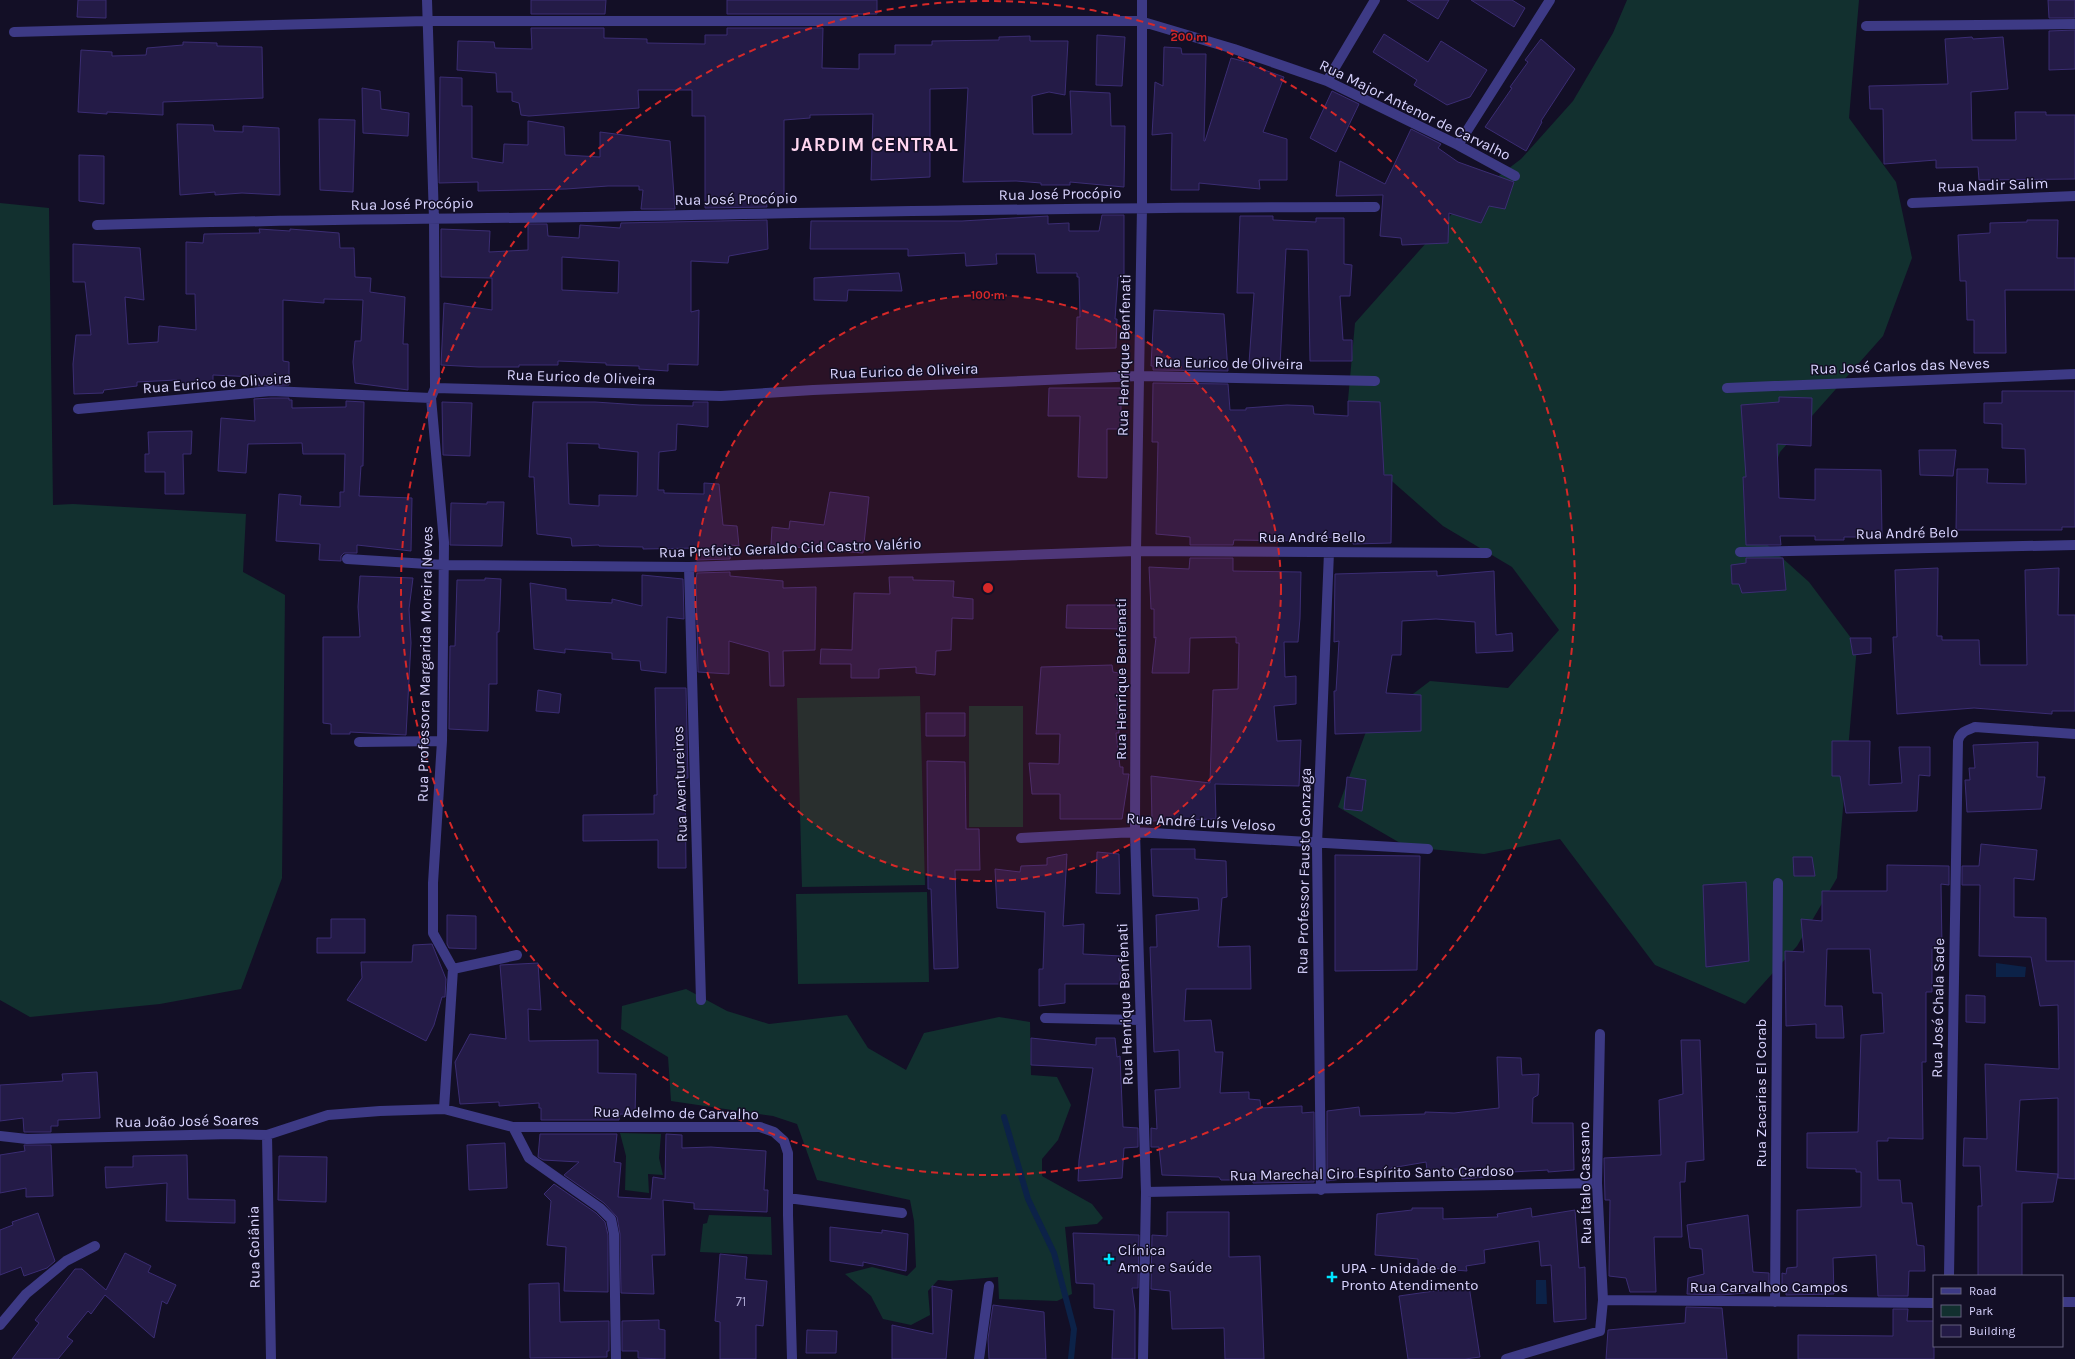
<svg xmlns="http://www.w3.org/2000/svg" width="2075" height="1359" viewBox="0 0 2075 1359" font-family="Karla,sans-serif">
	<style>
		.green { fill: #12302f }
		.water { fill: #0c2248 }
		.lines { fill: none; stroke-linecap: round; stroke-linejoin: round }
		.stream { stroke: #0c2248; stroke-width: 6 }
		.building { fill: #241b47; stroke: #3b2d73; fill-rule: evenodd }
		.minor { stroke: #3d3a85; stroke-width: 10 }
		.ring { fill: none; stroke: #d62828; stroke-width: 2; stroke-dasharray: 7 5 }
		.poi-dot { fill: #00e5ff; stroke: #130f26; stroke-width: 1.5 }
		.labels { text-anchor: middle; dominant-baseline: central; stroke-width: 3; stroke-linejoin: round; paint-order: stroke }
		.number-label { font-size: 13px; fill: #aca6d1 }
		.street-label { font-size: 15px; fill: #d9d4ff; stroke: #130f26 }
		.poi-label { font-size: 15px; fill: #d9d4ff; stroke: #130f26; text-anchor: start }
		.district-label { font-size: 19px; font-weight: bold; letter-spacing: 1px; fill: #ffd6f0; stroke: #130f26 }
		.centre { fill: #d62828; stroke: #130f26; stroke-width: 2 }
		.ring-label { font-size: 12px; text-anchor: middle; font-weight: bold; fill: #d62828; stroke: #130f26; stroke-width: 3; stroke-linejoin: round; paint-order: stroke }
	</style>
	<rect width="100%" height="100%" fill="#130f26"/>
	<path class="green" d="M1627,0H1859L1849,118L1896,182L1912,258L1883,336L1780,452L1752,531L1809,582L1857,646L1837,878L1797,946L1745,1004L1655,965L1560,839L1484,854L1407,847L1338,807L1367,729L1430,681L1508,688L1559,630L1512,567L1443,526L1385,475L1348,400L1355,323L1458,207L1521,159L1573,101L1613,33Z
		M0,203L49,208L53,505L73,504L246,514L243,572L285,595L282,878L241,989L160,1004L30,1017L0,1000Z
		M920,696L925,885L802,887L797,698Z
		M969,706H1023V827H969Z
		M927,892L929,982L798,984L796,894Z
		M686,989L727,1011L769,1024L847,1015L868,1048L906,1070L924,1033L999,1017L1030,1022L1031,1075L1057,1077L1071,1105L1058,1140L1042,1159V1176L1092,1204L1103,1218L1097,1224L1065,1227L1072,1294L1057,1301L999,1299L998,1277L949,1281L938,1280L928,1291L930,1315L911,1325L883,1319L871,1296L845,1274L872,1267L907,1276L916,1267L914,1221L910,1200L817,1180L797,1124L773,1116L671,1101L668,1057L621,1029L622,1006Z
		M620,1133L661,1134L659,1158L663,1175L648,1174L649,1193L625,1190L626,1156Z
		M709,1215L771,1217L772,1255L700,1252L703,1224L707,1223Z"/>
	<path class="water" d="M1996,963L2026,967L2025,977H1996Z
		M1536,1280H1546L1547,1304H1536Z"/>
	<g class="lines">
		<path class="stream" d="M1004,1117L1028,1199L1054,1253L1074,1329L1071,1359"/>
	</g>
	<path class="building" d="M78,0H106V18L77,17Z
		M531,0H606L605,14H531Z
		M727,0H877V14H727Z
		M1407,0H1449L1438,19Z
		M1471,0H1512L1525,8L1514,27Z
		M2048,0H2075V18H2049Z
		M531,28H604V38L647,39V43L705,44V35H727V28H823L822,68L859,69V54H895V45H932V41L999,40V37L1030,36V41H1068L1065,95L1049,92L1032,96L1033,134H1072L1070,91L1110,93L1111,126H1125L1124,187L1070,182V185H1041V183L1016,181L963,182L968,88L930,89V177L871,180L873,114L810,115V118L784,120V198H766L767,207L705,208V116H692V90H638L639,108L529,116L521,115L519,103L512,101V92H497L496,73L457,70L458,41L494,42L495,48L532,49Z
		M2075,30V69L2049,70V31Z
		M1384,34L1428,62L1441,41L1487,70L1470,97L1447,105L1414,85L1417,80L1373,52Z
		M1097,35L1125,37L1122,86L1096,85Z
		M1972,37L1973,39L2003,37L2008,89L1971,92L1972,140H2016L2015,112H2046V115H2075V179L1979,180L1978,167L1936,168V160L1884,164L1883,109H1870L1869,86L1948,84L1945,39Z
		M1541,39L1575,69L1541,121L1542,122L1526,151L1485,127L1512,88L1510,87L1528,62L1525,60Z
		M183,42L217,43V46L262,47L263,98L163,102V115L107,112V114L78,112L81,50L112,52V56L146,55L147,48L183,45Z
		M1164,47L1181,48L1182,54H1206L1204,141H1205L1231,58L1254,64L1253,66L1284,77L1263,132L1287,139V180H1259L1260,189L1199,183V190H1171L1172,133L1152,135L1155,82L1163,86Z
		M440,77L462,78V106H472V158L503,163L504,144L528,145V121L564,127L565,155L600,157V132L670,141L675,209H641L643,190H639V186H608L566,189L478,191V182L439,183Z
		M362,88L380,91L381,109L409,113L408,136L363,133Z
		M1332,91L1359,104L1336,152L1310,138Z
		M319,119L355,120L353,192L320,190Z
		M177,124L213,125L214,131L243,132V126L279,128L280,195L242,193L215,195V192L180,195Z
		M1411,129L1441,144L1438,148L1458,162L1514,182L1505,209L1489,206L1481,223L1449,213L1448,243L1402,245L1401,238L1380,236L1383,195L1336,196L1340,161L1385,184Z
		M79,155L104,156V204L79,201Z
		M1102,215H1124V277H1118L1115,319H1117L1116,348L1076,349L1077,317H1080L1079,277H1077V273H1037L1035,254H996L997,264L966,266L965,253L908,256V249H810L811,221H962L1048,216V224L1069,223V231H1099Z
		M1240,216H1273V220L1316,222V218H1344V264L1352,265L1350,296H1340L1343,340H1352V361H1310L1308,250L1286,249L1280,365L1249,363L1254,293H1237Z
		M767,220L768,249L729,256L728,263L691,261V312L699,310L698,365L668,364V371L639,369V366L606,365V363L558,361V365H519V367H479L441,365L444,303L492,310V278L441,277V229L490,231L489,252L528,250V224H547L548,236L579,238L580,225L620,228L621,223ZM562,257L619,261L618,293L562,290Z
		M2027,220H2058L2057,258H2075V290H2005L2006,353H1974V320H1967L1966,281H1960L1958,235L1990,233V223L2027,222Z
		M259,229L290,231V229L339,233L340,248H354L355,277L371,278L370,292L405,297L403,344H408V390L355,383L353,362L355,341H361L363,300L324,299V303L283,300V361L289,362V385L254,386V377L213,375V382L177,386V380L137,382V386L104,390L103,393L74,394L73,364L76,335H91L85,282H73V244L140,248L144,300L125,297L128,344L158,342L159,326L196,330L195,294H186V242L203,243L204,234L260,233Z
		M899,273L902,291L848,290L847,301L814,300V278Z
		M1154,310L1224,314L1228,371L1153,370V366H1151Z
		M1153,383L1228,384L1230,410H1246V408L1287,405L1313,406L1314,414L1348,416V401L1380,402L1384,475H1392L1391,543L1353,544V537L1312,538V541L1234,540L1233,545H1190V537L1156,534L1158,442H1152Z
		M1049,388H1121V429H1107V478L1078,477L1080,416H1048Z
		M2002,391H2075V527H2062V530H1956L1957,469H1988L1987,483L2026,484L2025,449L2002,448V424L1984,423V403H2002Z
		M1779,397L1812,398L1811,446L1777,444L1779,498L1815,500V469L1881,470L1882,537H1844V540H1815V536H1780L1781,545H1746L1743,477H1746L1741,405L1779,402Z
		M271,398H289V400H292V408L346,407V401L364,402L363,466H361L359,496L412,498L411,551L357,545V553H344L341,556V561L319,560L320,544L276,541L279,494L301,496L300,505L340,507V492H344L345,454H303L302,443L248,444L246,473L218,471L221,418L255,421L254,399Z
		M442,402L472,403L470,456L443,455Z
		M533,402H595L640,405L693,406V402H708V427L677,424L676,450L659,452L658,490H664V493L704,494V483L719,484L723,525L737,526L739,546L731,545L730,559L697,560V548L643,549V547L599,546V545L572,546L571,538L537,534L534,477H529ZM567,443L599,444V448L638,452L637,496L599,495V506L569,504Z
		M192,431L191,454H183L184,494H165V472H145V454H149L148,432Z
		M1919,450H1956L1953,476L1920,475Z
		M830,492L869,497L863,553L771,545L772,527L789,529L790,521L824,525Z
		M487,502H504L502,546L450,545L451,503L487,504Z
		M1190,558H1233V571L1301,572L1300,618L1298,642H1284L1285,677L1296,676V704L1274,706L1277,741L1301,740L1299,786L1215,784L1216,819L1152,821L1151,776L1210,783L1213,690L1238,689L1239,643H1236V637L1190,638L1189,673H1152L1156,637L1154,638V609H1151L1149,567L1189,569Z
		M1746,558H1783L1786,590L1742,593L1739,584H1732L1731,565L1746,563Z
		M1938,568L1937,636H1942V640H1979L1980,665H2027L2025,570L2059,568L2058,615H2075V711H2052V714L1974,708L1897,714L1893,637H1897L1895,570Z
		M1437,571V576L1494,571L1496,635L1512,633L1513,651L1476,653L1475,622L1436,619L1402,621L1401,655H1392L1386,693L1421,695V731L1335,734L1334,691H1336L1339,641L1334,642L1335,574Z
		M730,572V576L783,581V588L816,587L815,650L783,651L784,686H770L769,652L729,641V674L698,672L696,580L697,573Z
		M642,575L683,579L684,619L667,617L666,673L641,670L640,661L612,659V653L565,649V653L534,649L530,583L566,589V600L612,603V599L642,606Z
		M360,576L413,578L409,609L411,643L406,735L350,732V734H331V724L323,723V637H360L358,607Z
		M889,577H913V580L954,581L953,597L973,599V619L952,618L951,650L936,651L935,675L916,673V667L879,669V678H851V664H820L821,649L852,650L854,593L890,594Z
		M485,578L501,579L499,632H497V684H489L488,731L449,729L450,646H455L457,580H485Z
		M1067,605H1125L1124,629L1066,628Z
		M1850,638H1871V653L1853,655Z
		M1112,665L1113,672L1119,673L1117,714H1119V733H1116L1120,767H1123V774H1129L1122,819H1060V794H1032L1029,763L1059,764L1060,734H1036L1041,667Z
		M655,688H686L688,778H685L686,868H658V840L583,841V815L654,814V795H657Z
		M538,690L561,694L559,713L536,711Z
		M926,713H965V736H926Z
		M1832,741H1870L1869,785L1902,783L1899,747H1930V776L1919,775L1917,811L1846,813L1840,776H1832Z
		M2038,742L2037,777H2045L2041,809L1967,812L1965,780H1970L1969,768H1975L1973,745Z
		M927,761L965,762L966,829H979L980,870H955L958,968L934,969L931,889H928Z
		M1347,777L1366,780L1362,811L1344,809Z
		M1981,844L2037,850L2034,880L2014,878V917L2046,918V961H2075V1179L2058,1178V1174L2053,1202L2022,1203V1276H1978V1206H1982L1980,1166H1963L1964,1138L1987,1139L1985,1064L2059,1069L2058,1005L2040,1006L2031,957L1979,956L1980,885H1962V866H1979ZM2058,1098V1174L2016,1171L2020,1100Z
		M1151,849H1195V859L1226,861L1227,897L1222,898L1218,947L1250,946L1251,989H1186L1184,1021L1211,1020L1215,1052H1223L1220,1093L1249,1092V1099L1260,1100L1261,1108L1302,1106V1113L1314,1112V1182L1253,1183V1180H1221L1219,1177L1162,1175L1159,1147H1151V1128L1157,1129L1155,1090L1180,1088L1179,1050L1154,1052L1150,947H1157L1156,915L1199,910L1198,898L1153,896Z
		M1097,852L1119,854L1120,894L1096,893Z
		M1067,854L1063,926L1084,924L1083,954L1121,956L1120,984H1065V1003L1039,1006V969H1043L1045,912L997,908L995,869L1020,872L1021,866L1047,865V858Z
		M1335,855L1420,856L1417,970L1335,971Z
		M1793,857H1812L1815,876H1794Z
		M1887,865L1949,866V885L1941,884L1942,949H1932V992H1926V1062H1922L1923,1139L1888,1138V1141H1877L1878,1180H1900L1902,1203H1912L1917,1245L1924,1246L1925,1271H1909L1908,1296H1878L1876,1255L1833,1258L1834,1294L1786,1295V1289L1782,1290V1273L1786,1274L1787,1268L1797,1267V1210L1861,1207V1172H1856V1169L1807,1168V1133L1858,1132L1861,1035L1884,1033L1882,993H1873L1870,949H1827L1825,1006H1842L1844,1038H1816V1024L1786,1026L1785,951L1804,952L1801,919L1822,921V891H1887Z
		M1746,882L1749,961L1706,967L1703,885Z
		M447,915L476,916V949L449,948L447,944Z
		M331,919H365V953H317V938H331Z
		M432,944L446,979L445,997H442L434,1025L426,1041L347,1000L362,978L361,962H412L413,945Z
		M538,963L541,1010L528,1009L529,1041L598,1040V1073L636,1074L635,1115L620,1114L619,1120H541V1108H539V1103L499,1106V1102L460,1104L455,1062L470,1034L506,1039L500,965Z
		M1966,995L1985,996V1023L1966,1022Z
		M1031,1038L1096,1045V1038H1115L1117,1057L1120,1056L1123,1127L1138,1128V1147L1124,1148L1122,1178L1078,1181L1079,1160L1093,1068L1031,1065Z
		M1681,1040H1700L1704,1160L1686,1162L1685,1182H1680L1682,1237H1654L1656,1292H1630L1626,1278L1609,1276L1610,1200H1605L1604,1158L1661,1155L1659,1100L1683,1094Z
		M1497,1057L1521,1058L1522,1075L1539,1074L1538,1095L1533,1098L1532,1123H1573L1574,1170L1548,1172V1170L1494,1173V1176L1462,1179V1169L1427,1170L1426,1162L1391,1168L1392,1172L1327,1181V1111L1359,1107L1360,1116L1425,1114V1112L1454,1113L1499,1108Z
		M97,1072L100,1118L58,1120V1126H51V1132H24L23,1118L0,1121V1085L63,1081L62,1074Z
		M540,1134H617L614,1162L621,1163L618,1197L651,1199L653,1177L665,1179L666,1134L682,1135V1148L711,1147L766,1151L764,1190H768L767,1212L694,1209V1203L663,1200L665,1255H652L654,1294L621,1293L620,1234L617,1217L604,1203L564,1175L579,1162L543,1160L538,1157Z
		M505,1143L507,1188L469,1190L467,1145Z
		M24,1145H51L53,1196L26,1197V1188L0,1193V1155L25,1151Z
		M187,1155L188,1199L235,1200V1223L166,1221L167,1183L106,1188L105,1167H133V1156Z
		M279,1156L327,1157L326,1202L278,1200Z
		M554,1184L596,1213L605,1222L608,1235V1292L564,1291L566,1247L547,1245L551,1201L544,1194Z
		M1412,1208H1443V1219L1498,1217L1497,1214L1531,1208L1532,1217L1575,1210L1579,1268L1585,1267L1586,1319L1554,1322L1551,1265L1541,1266L1539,1241L1484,1250L1485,1263L1466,1266L1467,1271L1418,1267V1259L1375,1255L1377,1214L1412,1210Z
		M1167,1212H1229V1257L1260,1256L1264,1359H1225L1224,1328L1172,1329L1170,1291L1151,1289L1152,1235L1167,1236Z
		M38,1213L55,1261L47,1268L24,1276L21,1267L0,1275V1230L13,1225L12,1222Z
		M1748,1215L1753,1272L1769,1273V1291L1721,1295L1687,1294L1688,1278L1704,1274L1702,1249L1690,1248L1687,1225Z
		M830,1227L882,1233V1230L908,1234L906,1271L863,1262V1266L830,1261Z
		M1073,1233L1139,1235L1138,1288H1132L1135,1310V1359H1112L1114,1310L1094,1308V1284L1076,1283Z
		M125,1253L151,1266L148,1272L176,1285L167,1304L162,1301L154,1338L105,1295L91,1314L88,1311L67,1337L73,1341L58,1359H12L39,1323L35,1320L75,1269H82L106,1290Z
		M720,1254L747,1257L745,1279L767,1281L763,1326L756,1325V1359H720V1322L715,1321Z
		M559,1283L560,1322L609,1321V1351H607V1357L530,1358L529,1284Z
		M932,1286L952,1290L946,1359H892V1325L933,1334Z
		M1469,1286L1480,1357L1465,1359H1408L1399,1296Z
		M993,1305L1044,1312L1046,1359H989L988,1339Z
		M1686,1307L1722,1308L1727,1359H1606L1608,1330L1685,1323Z
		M1893,1309H1908L1907,1321H1934V1359H1798V1335L1893,1336Z
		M659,1320V1329L665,1330V1359L638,1358V1351H622V1321Z
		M807,1330L837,1331L836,1353H806Z"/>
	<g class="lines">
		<path class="minor" d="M427,0L434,219L435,388L431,398L444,542L442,741L433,883V933L453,969L444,1109
			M1142,0V207L1136,551L1135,832L1146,1192L1143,1359
			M1866,26L2075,24
			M14,32L426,21H1140L1234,49L1327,81L1458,145L1515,176
			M1327,81L1375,0
			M1458,145L1550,0
			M1912,203L2075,196
			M97,225C260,220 422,219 585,217C849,212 1112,207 1375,207
			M435,388L721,396L813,390L1139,376L1375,381
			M1727,388L2075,374
			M78,409L271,391L431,398
			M1740,552L2075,545
			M347,559L444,565L689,567L1136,551L1487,553
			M689,567L701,1000
			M359,742L442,741
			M1021,838L1135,832L1428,849
			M453,969L517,955
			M1045,1018L1140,1020
			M513,1127L529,1158L600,1208L611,1219L614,1234L616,1359
			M267,1135L271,1359
			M0,1136L27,1139L231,1134L267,1135L328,1115L380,1111L444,1109L513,1127H760L774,1132L784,1141L788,1153V1215L792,1359
			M1321,1190L1317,844L1329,552
			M1146,1192L1597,1183
			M788,1198L902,1213
			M1949,1276L1958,741C1960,732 1967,730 1975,727L2075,734
			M1603,1300L1934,1303
			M1775,1302L1778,883
			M2062,1302H2075
			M0,1325L26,1294L66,1261L95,1246
			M979,1359L989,1286
			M1506,1359L1600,1331L1603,1300L1597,1183L1600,1034"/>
	</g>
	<circle cx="988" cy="588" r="293" fill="#d62828" fill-opacity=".12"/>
	<g class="ring">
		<circle cx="988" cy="588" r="293"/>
		<circle cx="988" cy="588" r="587"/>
	</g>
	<g class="poi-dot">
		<path d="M1107 1253h4v4h4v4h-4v4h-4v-4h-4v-4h4z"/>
		<path d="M1330 1271h4v4h4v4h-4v4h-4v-4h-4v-4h4z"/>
	</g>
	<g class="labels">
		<g class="number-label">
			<text x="741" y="1301">71</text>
		</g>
		<g class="street-label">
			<text transform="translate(1415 110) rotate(26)">Rua Major Antenor de Carvalho</text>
			<text transform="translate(1993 185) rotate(-2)">Rua Nadir Salim</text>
			<text transform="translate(1060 194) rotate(-1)">Rua José Procópio</text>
			<text transform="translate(736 199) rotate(-1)">Rua José Procópio</text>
			<text transform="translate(412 204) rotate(-1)">Rua José Procópio</text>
			<text transform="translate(1124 355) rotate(-89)">Rua Henrique Benfenati</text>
			<text transform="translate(1229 363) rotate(1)">Rua Eurico de Oliveira</text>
			<text transform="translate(1900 366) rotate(-2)">Rua José Carlos das Neves</text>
			<text transform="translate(904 371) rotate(-2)">Rua Eurico de Oliveira</text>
			<text transform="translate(581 377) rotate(2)">Rua Eurico de Oliveira</text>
			<text transform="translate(217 383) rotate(-4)">Rua Eurico de Oliveira</text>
			<text transform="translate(1907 533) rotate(-1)">Rua André Belo</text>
			<text x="1312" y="537">Rua André Bello</text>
			<text transform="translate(790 548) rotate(-2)">Rua Prefeito Geraldo Cid Castro Valério</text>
			<text transform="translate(425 664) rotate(-89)">Rua Professora Margarida Moreira Neves</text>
			<text transform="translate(1121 679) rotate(-90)">Rua Henrique Benfenati</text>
			<text transform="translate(680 784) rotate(-92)">Rua Aventureiros</text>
			<text transform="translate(1201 822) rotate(3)">Rua André Luís Veloso</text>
			<text transform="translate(1304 871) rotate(-89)">Rua Professor Fausto Gonzaga</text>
			<text transform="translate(1125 1004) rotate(-92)">Rua Henrique Benfenati</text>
			<text transform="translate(1938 1008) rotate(-89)">Rua José Chala Sade</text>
			<text transform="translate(1761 1093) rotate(-90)">Rua Zacarias El Corab</text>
			<text transform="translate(676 1113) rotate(1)">Rua Adelmo de Carvalho</text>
			<text transform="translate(187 1121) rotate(-1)">Rua João José Soares</text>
			<text transform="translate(1372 1173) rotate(-1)">Rua Marechal Ciro Espírito Santo Cardoso</text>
			<text transform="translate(1585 1183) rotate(-91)">Rua Ítalo Cassano</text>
			<text transform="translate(254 1247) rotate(-91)">Rua Goiânia</text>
			<text x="1769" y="1287">Rua Carvalhoo Campos</text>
		</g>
		<g class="poi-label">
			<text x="1118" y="1250">Clínica<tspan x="1118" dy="17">Amor e Saúde</tspan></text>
			<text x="1341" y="1268">UPA - Unidade de<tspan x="1341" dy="17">Pronto Atendimento</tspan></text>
		</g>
		<g class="district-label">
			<text x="875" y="145">JARDIM CENTRAL</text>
		</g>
	</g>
	<circle cx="988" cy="588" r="6" class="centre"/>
	<g class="ring-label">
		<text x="1189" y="41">200 m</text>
		<text x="988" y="299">100 m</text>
	</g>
	<rect x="1933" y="1275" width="130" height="72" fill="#130f26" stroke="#625e7d"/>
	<rect x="1941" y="1288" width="20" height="6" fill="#3d3a85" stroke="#625e7d"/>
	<text x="1969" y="1295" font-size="12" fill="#d9d4ff">Road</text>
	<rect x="1941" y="1305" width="20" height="12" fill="#12302f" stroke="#625e7d"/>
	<text x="1969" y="1315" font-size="12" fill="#d9d4ff">Park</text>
	<rect x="1941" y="1325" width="20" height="12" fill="#241b47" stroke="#625e7d"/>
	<text x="1969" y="1335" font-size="12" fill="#d9d4ff">Building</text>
</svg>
